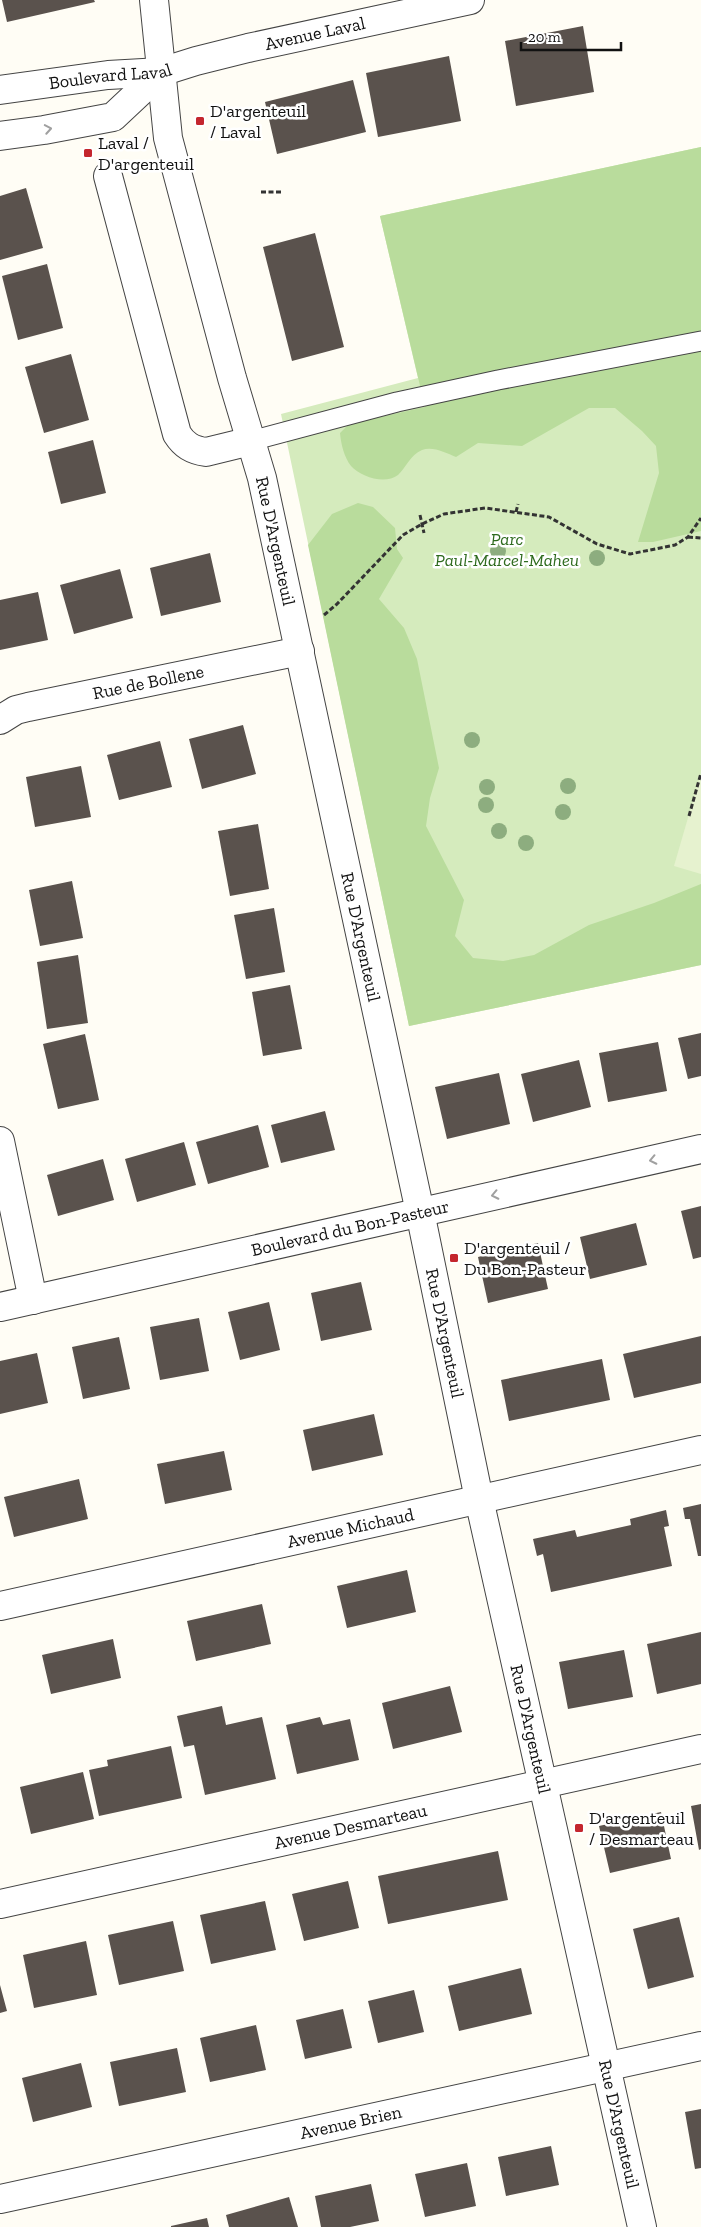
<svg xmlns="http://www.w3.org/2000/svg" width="701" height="2227" viewBox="0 0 701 2227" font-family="'Zilla Slab',serif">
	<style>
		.green { fill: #d5ebbd }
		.forest { fill: #b9dc9c }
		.pitch { fill: #e6f2cf }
		.building { fill: #5a524d }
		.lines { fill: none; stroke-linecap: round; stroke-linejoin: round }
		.service-casing { stroke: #444; stroke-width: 21 }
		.minor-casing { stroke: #444; stroke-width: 30 }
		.tertiary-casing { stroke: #444; stroke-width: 30 }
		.path { stroke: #333; stroke-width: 3; stroke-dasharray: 5 2.5; stroke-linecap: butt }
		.service { stroke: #fff; stroke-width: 19 }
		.minor { stroke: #fff; stroke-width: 28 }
		.tertiary { stroke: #fff; stroke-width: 28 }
		.tree { fill: #8dad7f }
		.oneway { stroke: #a0a0a0 }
		.poi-dot { fill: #c4262e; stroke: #fff; stroke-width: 2 }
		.labels { text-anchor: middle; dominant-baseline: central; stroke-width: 5; stroke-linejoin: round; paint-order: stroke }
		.street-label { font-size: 18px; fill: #111; stroke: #fff }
		.poi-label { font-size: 18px; fill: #111; stroke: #fff; text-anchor: start }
		.park-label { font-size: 18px; font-style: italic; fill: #2f6b1f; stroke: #fff }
	</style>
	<rect width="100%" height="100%" fill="#fffdf5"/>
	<path class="green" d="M701,147V965L409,1026L281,414L418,378L380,216Z"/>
	<path class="forest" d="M701,147V531L653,542H638L659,473L656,446L642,431L615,408H589L522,446L478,443L456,457C446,453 433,446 422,450C410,455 406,468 398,475C385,485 361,477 351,466C344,457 341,444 340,433L349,424L425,407L380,216Z
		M358,503L373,507L395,528L397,549L403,558L379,599L404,628L417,659L439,768L430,798L426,826L464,900L455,936L473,958L503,961L534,955L589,925L654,903L701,884V965L409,1026L308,545L332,514Z"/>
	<path class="pitch" d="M701,773V874L674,866Z"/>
	<path class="building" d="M2,0H94L95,2L7,22Z
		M583,26L594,92L516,106L505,41Z
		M449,56L461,121L378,137L366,73Z
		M353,80L366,132L277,154L265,102Z
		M26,188L43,248L0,260V196Z
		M315,233L344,347L292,361L263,247Z
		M47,264L63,328L18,340L2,276Z
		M71,354L89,420L44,433L25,367Z
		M93,440L106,493L61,504L48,452Z
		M210,553L221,602L161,616L150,568Z
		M120,569L133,618L74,634L60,585Z
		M38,592L48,640L0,650V600Z
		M243,725L256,774L202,789L189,739Z
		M160,741L172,787L119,800L107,755Z
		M81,766L91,817L35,827L26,777Z
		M258,824L269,889L230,896L218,831Z
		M72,881L83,938L40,946L29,890Z
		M274,908L285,972L246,979L234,915Z
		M78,955L88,1023L47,1029L37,962Z
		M290,985L302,1049L263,1056L252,992Z
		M701,1033V1076L688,1079L678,1038Z
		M85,1034L99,1100L58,1109L43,1044Z
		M658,1042L667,1091L608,1102L599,1053Z
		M579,1060L591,1107L533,1122L521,1074Z
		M499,1073L510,1124L447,1139L435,1087Z
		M325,1111L335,1150L281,1163L271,1125Z
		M258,1125L269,1167L208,1184L196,1142Z
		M184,1142L196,1185L137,1202L125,1159Z
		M103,1159L114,1200L58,1216L47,1175Z
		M701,1206V1257L693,1259L681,1211Z
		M636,1223L647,1265L590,1279L580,1237Z
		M538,1243L548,1289L488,1303L478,1257Z
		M361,1282L372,1330L321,1341L311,1293Z
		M269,1302L280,1350L240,1360L228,1312Z
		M199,1318L209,1371L160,1380L150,1327Z
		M701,1336V1383L634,1398L623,1354Z
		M119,1337L130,1389L83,1399L72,1347Z
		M37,1353L48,1403L0,1414V1361Z
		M602,1359L610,1400L509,1421L501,1380Z
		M374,1414L383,1455L312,1471L303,1430Z
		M224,1451L232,1490L165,1504L157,1464Z
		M79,1479L88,1519L14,1537L4,1497Z
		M701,1504V1556H698L690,1519H685L683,1508Z
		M666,1510L669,1526L664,1527L672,1566L551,1592L543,1554L537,1556L533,1539L575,1530L577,1537L631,1525L630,1519Z
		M407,1570L416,1612L347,1628L337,1586Z
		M262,1604L271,1644L196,1661L187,1621Z
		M701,1632V1684L657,1694L647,1644Z
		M113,1639L121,1678L51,1694L42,1655Z
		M624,1650L633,1697L568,1709L559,1662Z
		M450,1686L462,1732L393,1749L382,1703Z
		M222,1706L226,1725L262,1717L276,1779L205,1795L194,1745L184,1747L177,1716Z
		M320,1717L323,1725L350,1719L359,1760L297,1774L286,1725Z
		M171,1746L182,1798L99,1816L89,1770L108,1766L107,1760Z
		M83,1772L94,1819L31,1834L20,1787Z
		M701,1804V1849L699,1850L691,1806Z
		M661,1812L671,1859L610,1873L599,1826Z
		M498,1851L508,1900L388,1924L378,1876Z
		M348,1881L359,1928L304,1941L292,1894Z
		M265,1901L276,1950L211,1964L200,1915Z
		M679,1917L694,1977L648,1989L633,1929Z
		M173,1921L184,1971L119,1985L108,1935Z
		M86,1941L97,1995L34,2008L23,1955Z
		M521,1968L532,2014L459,2031L448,1986Z
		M0,1985L7,2011L0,2013Z
		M414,1990L424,2032L378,2043L368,2001Z
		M343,2009L352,2048L305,2059L296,2020Z
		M256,2025L266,2070L210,2082L200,2038Z
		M177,2048L186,2092L119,2106L110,2062Z
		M81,2063L92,2107L33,2122L22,2078Z
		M701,2109V2168L695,2169L685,2112Z
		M551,2146L559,2185L506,2196L498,2157Z
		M467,2163L476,2206L425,2217L415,2174Z
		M371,2184L379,2221L350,2227H321L315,2196Z
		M289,2197L298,2227H229L226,2215Z
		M207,2218L209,2227H171V2226Z"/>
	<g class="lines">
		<defs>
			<path id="service" d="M251,441L397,402L498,380L701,341"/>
			<g id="minor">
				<path id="s1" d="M154,0L168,138L232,378L262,478L420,1212L479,1499L642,2227"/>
				<path d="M108,176L177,434C184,445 192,450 206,452L251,441"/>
				<path id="s2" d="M0,720L16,710L28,707L300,651"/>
				<path d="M0,1141L33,1300"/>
				<path id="s3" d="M0,1307L701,1149"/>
				<path id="s4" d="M0,1606L701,1450"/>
				<path id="s5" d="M0,1904L701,1749"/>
				<path id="s6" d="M0,2199L701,2046"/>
			</g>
			<g id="tertiary">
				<path id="s7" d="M0,90L108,75L161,72L196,61L248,48L470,0"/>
				<path d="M0,136L44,130L113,117L161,72"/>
			</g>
		</defs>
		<use href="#service" class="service-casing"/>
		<use href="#minor" class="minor-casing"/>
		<use href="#tertiary" class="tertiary-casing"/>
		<path class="path" d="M261,192H282
			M516,512L518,504
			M420,515L424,533
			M688,537L701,538
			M324,615L337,604L403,535L422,524L444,514L485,508L549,517L597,544L630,554L675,545L688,537L701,518
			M689,816L701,773"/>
		<use href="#service" class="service"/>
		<use href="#minor" class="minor"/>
		<use href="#tertiary" class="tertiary"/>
	</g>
	<g class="tree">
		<circle cx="498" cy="551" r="8"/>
		<circle cx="597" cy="558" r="8"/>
		<circle cx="472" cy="740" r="8"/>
		<circle cx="568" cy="786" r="8"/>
		<circle cx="487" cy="787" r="8"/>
		<circle cx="486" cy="805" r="8"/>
		<circle cx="563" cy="812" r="8"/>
		<circle cx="499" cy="831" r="8"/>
		<circle cx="526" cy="843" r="8"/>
	</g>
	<defs><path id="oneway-chevron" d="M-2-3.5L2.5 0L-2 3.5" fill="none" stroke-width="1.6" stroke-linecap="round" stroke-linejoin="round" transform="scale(1.25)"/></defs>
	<g class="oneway">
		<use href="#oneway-chevron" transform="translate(48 129) rotate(-10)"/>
		<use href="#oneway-chevron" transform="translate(653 1160) rotate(168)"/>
		<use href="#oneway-chevron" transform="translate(495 1195) rotate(168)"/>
	</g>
	<g class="poi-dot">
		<rect x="195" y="116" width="10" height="10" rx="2.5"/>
		<rect x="83" y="148" width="10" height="10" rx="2.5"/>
		<rect x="449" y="1253" width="10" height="10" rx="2.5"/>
		<rect x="574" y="1823" width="10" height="10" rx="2.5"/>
	</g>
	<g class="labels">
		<g class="street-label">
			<text stroke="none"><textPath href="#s7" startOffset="321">Avenue Laval</textPath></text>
			<text stroke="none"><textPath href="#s7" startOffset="111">Boulevard Laval</textPath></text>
			<text stroke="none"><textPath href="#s1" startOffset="556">Rue D'Argenteuil</textPath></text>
			<text stroke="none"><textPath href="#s2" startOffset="154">Rue de Bollene</textPath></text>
			<text stroke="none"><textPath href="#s1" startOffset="961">Rue D'Argenteuil</textPath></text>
			<text stroke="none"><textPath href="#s3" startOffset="359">Boulevard du Bon-Pasteur</textPath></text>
			<text stroke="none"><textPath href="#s1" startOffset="1366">Rue D'Argenteuil</textPath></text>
			<text stroke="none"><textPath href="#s4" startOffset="359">Avenue Michaud</textPath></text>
			<text stroke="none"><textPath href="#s1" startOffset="1771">Rue D'Argenteuil</textPath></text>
			<text stroke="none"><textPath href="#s5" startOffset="359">Avenue Desmarteau</textPath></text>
			<text stroke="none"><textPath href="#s6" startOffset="359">Avenue Brien</textPath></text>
			<text stroke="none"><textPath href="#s1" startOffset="2176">Rue D'Argenteuil</textPath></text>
		</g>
		<g class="poi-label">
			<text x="210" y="111">D'argenteuil<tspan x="210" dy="21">/ Laval</tspan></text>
			<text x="98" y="143">Laval /<tspan x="98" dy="21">D'argenteuil</tspan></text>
			<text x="464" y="1248">D'argenteuil /<tspan x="464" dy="21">Du Bon-Pasteur</tspan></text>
			<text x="589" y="1818">D'argenteuil<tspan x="589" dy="21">/ Desmarteau</tspan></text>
		</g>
		<g class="park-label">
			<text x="507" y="539">Parc<tspan x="507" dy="21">Paul-Marcel-Maheu</tspan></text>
		</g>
	</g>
	<path d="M521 42v8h100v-8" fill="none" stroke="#111111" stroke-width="2.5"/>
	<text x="528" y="42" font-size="15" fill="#111111" stroke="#ffffff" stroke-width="4" paint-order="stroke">20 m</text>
</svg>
